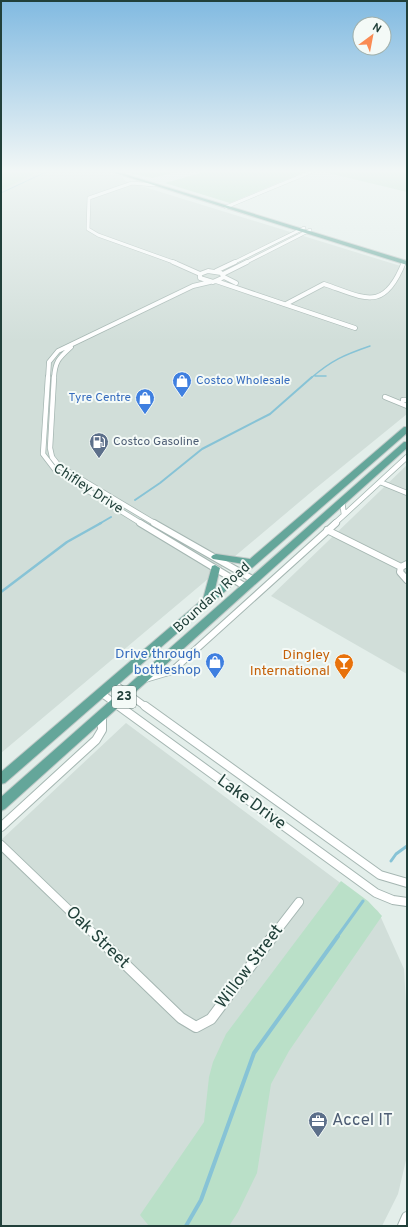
<svg xmlns="http://www.w3.org/2000/svg" width="408" height="1227" viewBox="0 0 408 1227" font-family="Overpass,sans-serif">
	<style>
		.built { fill: #d1ded9 }
		.green { fill: #bae0c8 }
		.lines { fill: none; stroke-linecap: round; stroke-linejoin: round }
		.stream-far5 { stroke: #87c3d6; stroke-width: 1 }
		.stream-far4 { stroke: #87c3d6; stroke-width: 1.5 }
		.stream-far3 { stroke: #87c3d6; stroke-width: 2 }
		.stream-far2 { stroke: #87c3d6; stroke-width: 2.5 }
		.stream-far1 { stroke: #87c3d6; stroke-width: 3 }
		.stream { stroke: #87c3d6; stroke-width: 4 }
		.street-far5-casing { stroke: #a5b6b2; stroke-width: 4 }
		.street-far4-casing { stroke: #a5b6b2; stroke-width: 5.5 }
		.street-far3-casing { stroke: #a5b6b2; stroke-width: 6 }
		.street-far2-casing { stroke: #a5b6b2; stroke-width: 8 }
		.street-far1-casing { stroke: #a5b6b2; stroke-width: 10 }
		.street-casing { stroke: #a5b6b2; stroke-width: 12 }
		.primary-casing { stroke: #c1cac8; stroke-width: 2 }
		.street-far5 { stroke: #fff; stroke-width: 3 }
		.street-far4 { stroke: #fff; stroke-width: 4 }
		.street-far3 { stroke: #fff; stroke-width: 4.5 }
		.street-far2 { stroke: #fff; stroke-width: 6 }
		.street-far1 { stroke: #fff; stroke-width: 8 }
		.street { stroke: #fff; stroke-width: 10 }
		.primary { fill: #64a69a; fill-rule: evenodd }
		.labels { text-anchor: middle; dominant-baseline: central; stroke-width: 4; stroke-linejoin: round; paint-order: stroke }
		.far-shop-label { font-size: 12px; fill: #366cbe; stroke: #f4faf7; text-anchor: start }
		.far-service-label { font-size: 12px; fill: #4e5e75; stroke: #f4faf7; text-anchor: start }
		.shield { fill: #f4faf7; stroke: #607873; stroke-width: 1 }
		.shield-label { font-size: 13px; font-weight: bold; fill: #21403a }
		.street-label { font-size: 14px; fill: #21403a; stroke: #f4faf7 }
		.shop-label { font-size: 14px; fill: #366cbe; stroke: #f4faf7; text-anchor: end }
		.food-label { font-size: 14px; fill: #c56008; stroke: #f4faf7; text-anchor: end }
		.near-street-label { font-size: 17px; fill: #21403a; stroke: #f4faf7 }
		.near-service-label { font-size: 17px; fill: #4e5e75; stroke: #f4faf7; text-anchor: start }
	</style>
	<rect width="100%" height="100%" fill="#e3eeea"/>
	<path class="built" d="M1,171H103L122,176L125,181L407,268V414L316,488L1,753Z
		M407,465V674L271,596Z
		M126,723L378,911L404,969L407,1020V1156L398,1194L382,1226H1V840Z"/>
	<path class="green" d="M1,171H40L1,190Z
		M120,171H181L152,178Z
		M203,171H307L230,203L165,183L204,172Z
		M320,171H407V192Z
		M341,881L368,901L382,916L289,1051L271,1084L257,1173L238,1212L229,1226H149L140,1215L204,1122L209,1077L213,1062L226,1034Z"/>
	<g class="lines">
		<path class="stream-far5" d="M1,193L48,171"/>
		<path class="stream-far4" d="M315,376H326
			M311,378C332,360 344,355 370,346"/>
		<path class="stream-far3" d="M135,500L160,483L202,449L270,414L312,377
			M99,524L111,517"/>
		<path class="stream-far2" d="M1,592L67,542L101,523"/>
		<path class="stream-far1" d="M391,861L396,854L407,846
			M337,937L363,901"/>
		<path class="stream" d="M186,1226L201,1200L254,1053L338,936"/>
		<defs>
			<path id="street-far5" d="M154,185L132,183L89,198L88,229L98,235L176,263
				M226,207L313,171
				M233,263L304,228
				M245,263L310,230"/>
			<path id="street-far4" d="M173,262L200,274
				M208,271L221,273L224,277L213,282L200,278V274Z
				M216,271L235,262
				M223,274L247,262
				M224,277L236,283
				M216,281L355,328
				M286,304L324,284C365,298 384,313 404,262
				M48,378L49,362L58,351L193,286L210,282
				M54,378C55,361 59,358 71,347"/>
			<path id="street-far3" d="M48,377L43,454L56,471L142,524
				M54,377L50,448L52,457L59,466L156,524
				M385,397L407,406
				M403,400H407
				M380,482L407,493
				M344,515L407,457
				M334,524L344,515L342,501"/>
			<path id="street-far2" d="M140,523L246,587
				M154,523L254,580
				M327,530L401,567
				M407,564L401,567L400,572L407,580
				M145,679L172,671L336,523
				M113,683L146,707
				M101,693L120,707"/>
			<path id="street-far1" d="M119,706L376,893L393,900L407,902
				M145,706L380,875L407,883
				M1,827L96,740L102,730V716
				M1,845L97,937
				M272,937L299,902"/>
			<path id="street" d="M96,936L181,1018L196,1027L211,1019L273,936
				M403,1226L407,1217"/>
			<path id="primary" d="M109,171H114L407,261V265Z
				M404,427H407V433L5,783L1,784V772L203,599L212,566L215,565L220,568L215,589L244,564L213,559L211,557L213,555L216,554L250,559Z
				M404,442H407V448L5,809L1,811V797Z"/>
		</defs>
		<use href="#street-far5" class="street-far5-casing"/>
		<use href="#street-far4" class="street-far4-casing"/>
		<use href="#street-far3" class="street-far3-casing"/>
		<use href="#street-far2" class="street-far2-casing"/>
		<use href="#street-far1" class="street-far1-casing"/>
		<use href="#street" class="street-casing"/>
		<use href="#primary" class="primary-casing"/>
		<use href="#street-far5" class="street-far5"/>
		<use href="#street-far4" class="street-far4"/>
		<use href="#street-far3" class="street-far3"/>
		<use href="#street-far2" class="street-far2"/>
		<use href="#street-far1" class="street-far1"/>
		<use href="#street" class="street"/>
		<use href="#primary" class="primary"/>
	</g>
	<linearGradient id="sky" x2="0" y2="1"><stop stop-color="#81bae1"/><stop offset="0.5" stop-color="#f2f7f6"/><stop offset="1" stop-color="#f2f7f6" stop-opacity="0"/></linearGradient>
	<rect width="408" height="342" fill="url(#sky)"/>
	<defs>
		<symbol id="shop-pin" viewBox="-11 -11 22 30"><path d="M0 17L-7.5 6A9.5 9.5 0 1 1 7.5 6Z" fill="#3f7fe0" stroke="#f4faf7"/><path d="M-5-2.5h2.3a2.7 3.5 0 0 1 5.4 0H5L5.5 6h-11ZM-1.5-2.5h3a1.5 2.3 0 0 0-3 0Z" fill="#fff"/></symbol>
		<symbol id="fuel-pin" viewBox="-11 -11 22 30"><path d="M0 17L-7.5 6A9.5 9.5 0 1 1 7.5 6Z" fill="#5c6f8a" stroke="#f4faf7"/><path d="M-5.5-6h7V0h2V4h1.3V-2.5L3-4.5l.8-.8L6-3V5H2.5V1h-1V6h-7ZM-4.2-4.7v3.2H.2V-4.7Z" fill="#fff"/></symbol>
		<symbol id="bar-pin" viewBox="-11 -11 22 30"><path d="M0 17L-7.5 6A9.5 9.5 0 1 1 7.5 6Z" fill="#e8710a" stroke="#f4faf7"/><path d="M-6-5H6L.8 .8V4.5H3.5V6h-7V4.5H-.8V.8Z" fill="#fff"/></symbol>
		<symbol id="office-pin" viewBox="-11 -11 22 30"><path d="M0 17L-7.5 6A9.5 9.5 0 1 1 7.5 6Z" fill="#5c6f8a" stroke="#f4faf7"/><path d="M-6-3h4V-5.5h4V-3h4V5H-6ZM-1-4.5V-3h2v-1.5ZM-6 0V1H6V0Z" fill="#fff"/></symbol>
	</defs>
	<g fill-rule="evenodd">
		<use href="#shop-pin" x="171" y="370" width="22" height="30"/>
		<use href="#shop-pin" x="134" y="387" width="22" height="30"/>
		<use href="#fuel-pin" x="88" y="431" width="22" height="30"/>
		<use href="#shop-pin" x="204" y="651" width="22" height="30"/>
		<use href="#bar-pin" x="333" y="652" width="22" height="30"/>
		<use href="#office-pin" x="307" y="1110" width="22" height="30"/>
	</g>
	<g class="labels">
		<g class="far-shop-label">
			<text x="196" y="381">Costco Wholesale</text>
			<text x="131" y="398" text-anchor="end">Tyre Centre</text>
		</g>
		<g class="far-service-label">
			<text x="113" y="442">Costco Gasoline</text>
		</g>
		<rect class="shield" x="112" y="686" width="24" height="22" rx="3"/>
		<g class="shield-label">
			<text x="124" y="697">23</text>
		</g>
		<g class="street-label">
			<text transform="translate(88 489) rotate(33)">Chifley Drive</text>
			<text transform="translate(212 598) rotate(-42)">Boundary Road</text>
		</g>
		<g class="shop-label">
			<text x="201" y="654">Drive through<tspan x="201" dy="16">bottleshop</tspan></text>
		</g>
		<g class="food-label">
			<text x="330" y="655">Dingley<tspan x="330" dy="16">International</tspan></text>
		</g>
		<g class="near-street-label">
			<text transform="translate(251 803) rotate(36)">Lake Drive</text>
			<text transform="translate(97 938) rotate(44)">Oak Street</text>
			<text transform="translate(250 967) rotate(-53)">Willow Street</text>
		</g>
		<g class="near-service-label">
			<text x="332" y="1121">Accel IT</text>
		</g>
	</g>
	<rect width="408" height="1227" fill="none" stroke="#21403a" stroke-width="4"/>
	<g transform="translate(372 36) rotate(32)"><circle r="19" fill="#f4faf7" stroke="#a0b0ab"/>
	<path d="M0-3L7 15L0 10L-7 15Z" fill="#fa8b54"/>
	<text y="-6" font-size="11" font-weight="bold" text-anchor="middle" fill="#21403a">N</text>
	</g>
</svg>
